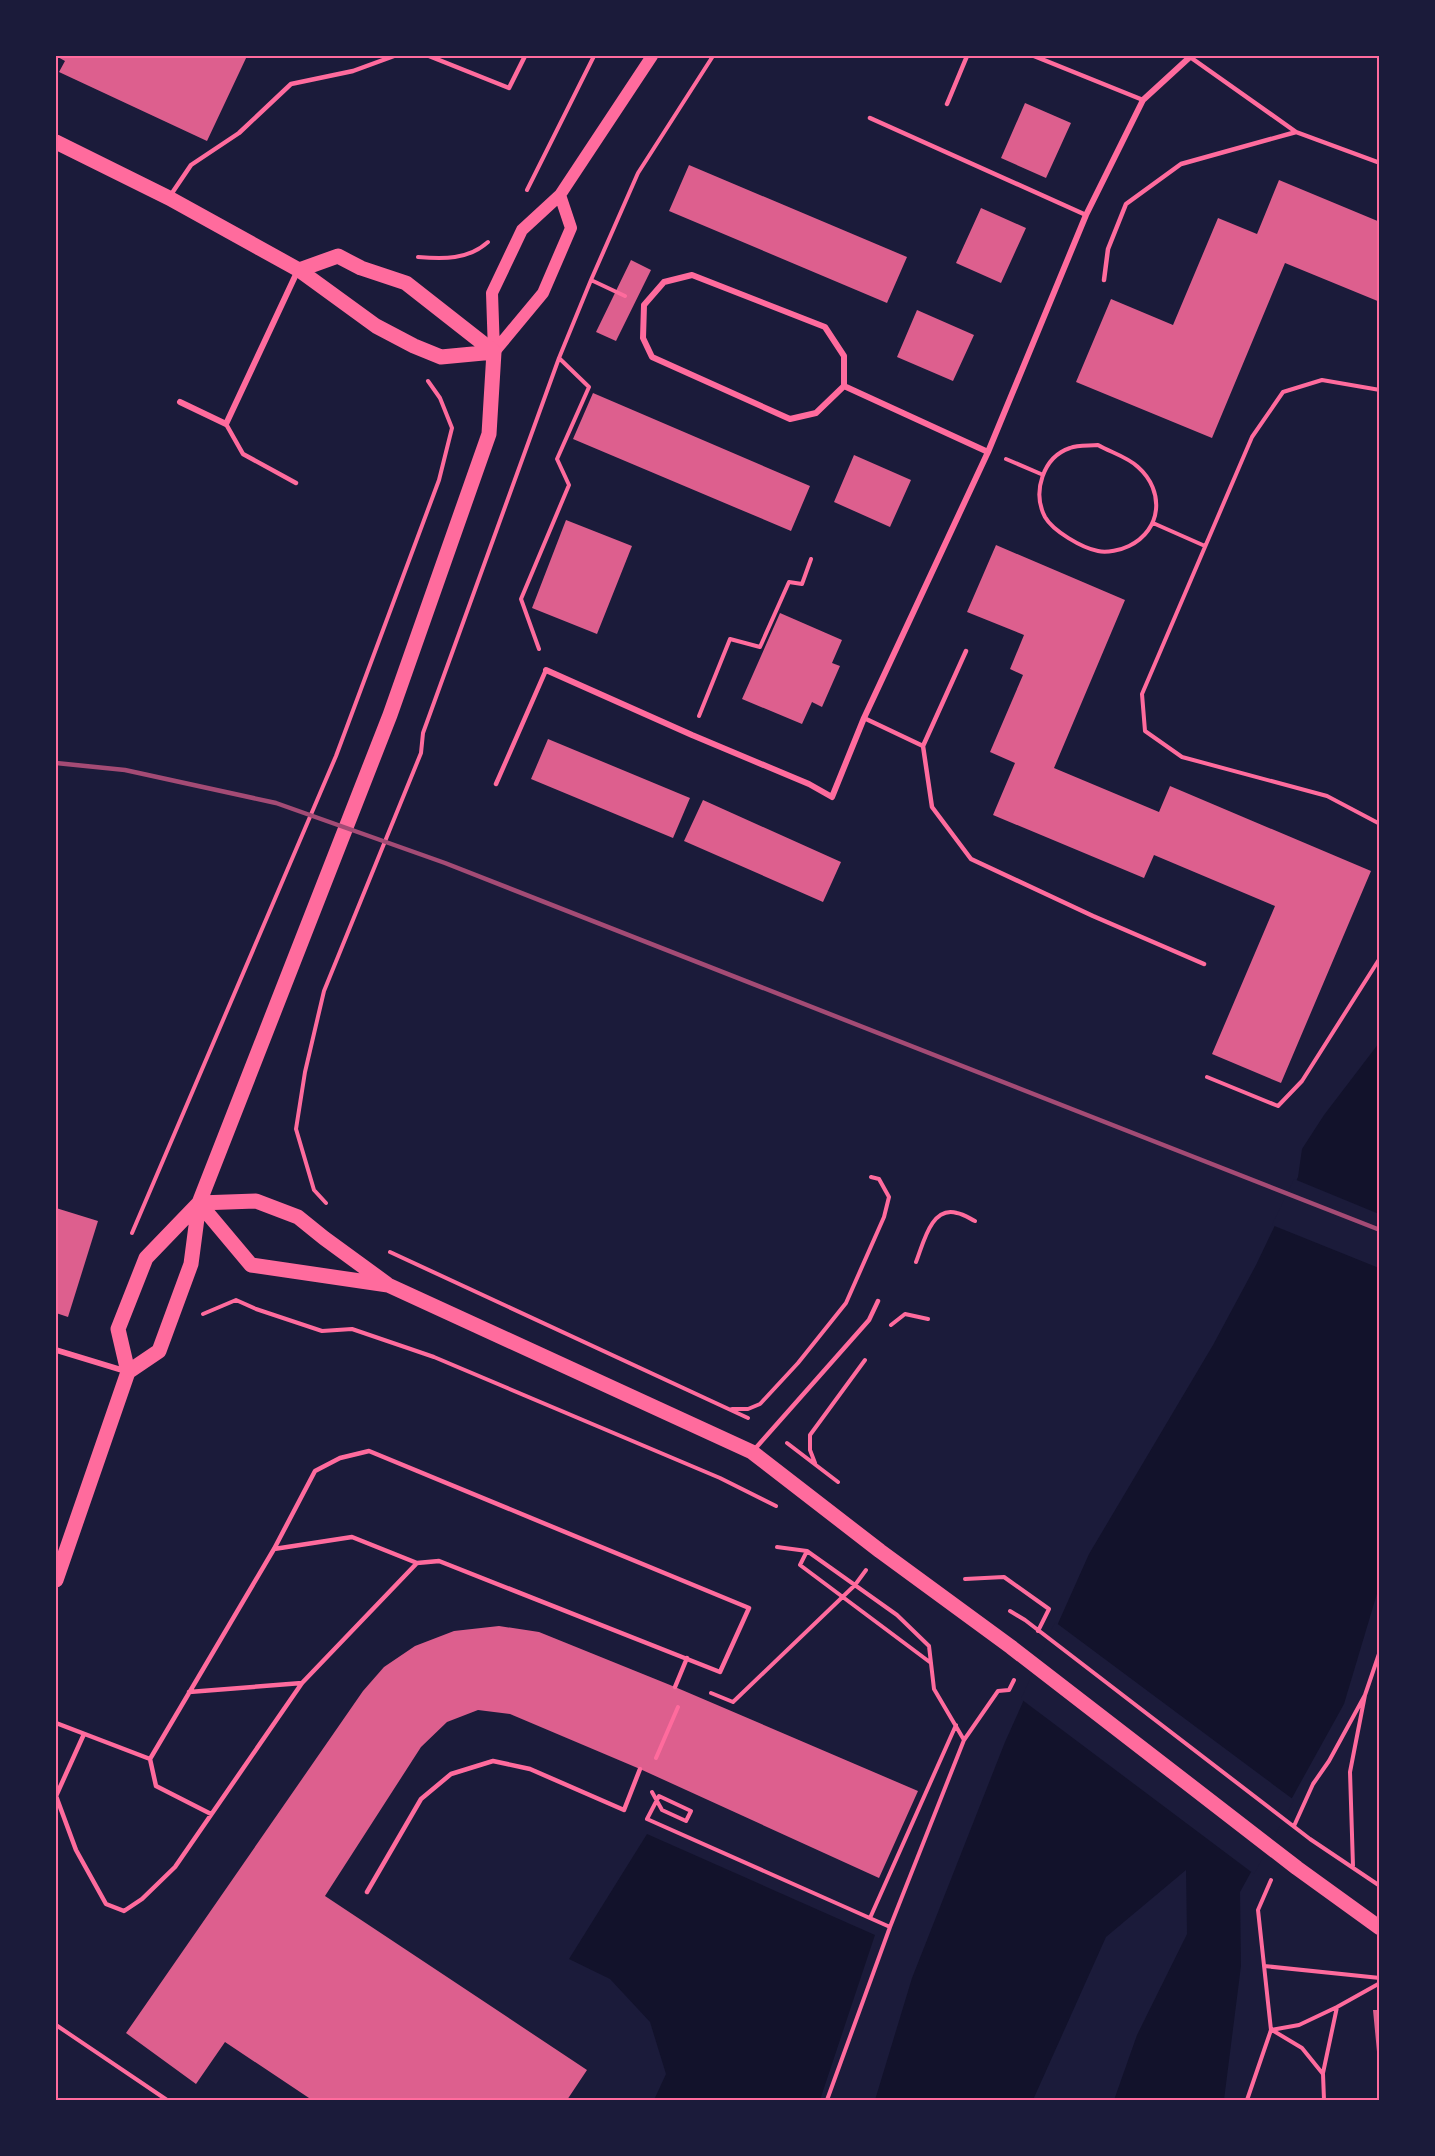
<svg xmlns="http://www.w3.org/2000/svg" width="1435" height="2156" viewBox="0 0 1435 2156" font-family="Signika,sans-serif">
	<style>
		.water { fill: #12122b }
		.pier { fill: #1b1b3a }
		.building { fill: #dd5f8e }
		.lines { fill: none; stroke-linecap: round; stroke-linejoin: round }
		.path { stroke: #ff6b9d; stroke-width: 4 }
		.service { stroke: #ff6b9d; stroke-width: 4.5 }
		.minor { stroke: #ff6b9d; stroke-width: 6 }
		.secondary { stroke: #ff6b9d; stroke-width: 12 }
		.primary { stroke: #ff6b9d; stroke-width: 15 }
		.rail { stroke: #a44b75; stroke-width: 4.5 }
		.neatline { fill: none; stroke: #ff6b9d; stroke-width: 2 }
	</style>
	<rect width="100%" height="100%" fill="#1b1b3a"/>
	<path class="water" d="M1379,1043V1587L1344,1704L1240,1892L1241,1966L1224,2100H1114L1137,2035L1187,1934L1186,1870L1106,1937L1033,2100H875L912,1978L1005,1742L1089,1554L1213,1345L1256,1265L1298,1177L1302,1149L1324,1115Z
		M647,1834L875,1935L820,2100H654L666,2074L650,2022L610,1979L569,1959Z"/>
	<path class="pier" d="M1294,1179L1379,1214V1268L1272,1225Z
		M1055,1622L1294,1800L1254,1874L1021,1699Z"/>
	<path class="building" d="M56,56H247L207,141L59,72L65,61Z
		M1025,103L1071,123L1046,178L1001,158Z
		M689,165L907,257L887,303L669,211Z
		M1279,180L1380,222V302L1285,263L1212,438L1076,382L1111,299L1173,325L1218,218L1257,234Z
		M981,208L1026,228L1001,283L956,263Z
		M631,260L651,270L616,341L596,332Z
		M917,310L974,335L953,381L897,357Z
		M593,393L810,486L791,531L573,439Z
		M854,455L911,480L890,527L834,502Z
		M566,520L632,546L597,634L532,608Z
		M996,545L1125,600L1054,768L1159,812L1170,786L1371,871L1281,1083L1212,1054L1275,906L1154,855L1144,878L993,815L1015,763L990,752L1023,675L1010,669L1024,635L967,612Z
		M780,613L842,640L832,663L840,666L822,707L812,702L802,724L742,699Z
		M548,739L690,798L673,838L531,779Z
		M703,800L841,862L823,902L684,841Z
		M56,1208L98,1221L68,1317L56,1313Z
		M499,1626L539,1632L675,1687L918,1791L879,1878L640,1769L510,1714L478,1710L447,1722L421,1747L325,1896L587,2070L567,2100H312L225,2042L196,2084L126,2033L363,1691L384,1667L415,1646L454,1631Z
		M1373,2010H1380V2062H1378Z"/>
	<g class="lines">
		<path class="path" d="M527,190L594,56
			M418,257C443,259 468,260 488,242
			M591,280L625,296
			M1380,390L1322,380L1283,392L1252,437L1142,694L1145,731L1182,757L1327,796L1380,824
			M1098,445C1110,452 1128,457 1138,467C1165,491 1162,530 1129,546C1121,550 1107,553 1098,551C1082,548 1053,531 1045,517C1032,492 1043,457 1070,448C1078,445 1089,446 1098,445Z
			M1006,459L1041,474
			M1153,523L1205,546
			M539,649L521,599L569,485L557,459L589,387L559,358
			M699,716L730,639L760,647L789,582L802,584L811,559
			M1207,1077L1278,1106L1302,1081L1380,958
			M326,1203L314,1190L296,1129L305,1072L324,991L421,753L423,733L559,358L591,280L638,173L713,56
			M132,1233L336,756L439,480L452,428L440,398L428,381
			M390,1252L748,1418
			M916,1262C923,1245 931,1205 957,1213C963,1214 969,1218 975,1221
			M203,1314L236,1300L256,1309L322,1331L352,1329L434,1357L720,1478L776,1506
			M891,1325L905,1314L928,1319
			M732,1409H748L760,1404L798,1363L846,1303L884,1217L889,1197L879,1179L871,1177
			M787,1443L838,1482
			M815,1463L810,1450V1435L865,1360
			M777,1547L807,1551L897,1615L929,1646L934,1689L964,1740
			M807,1551L800,1565L931,1663
			M965,1579L1004,1577L1049,1609L1038,1631
			M1010,1611L1025,1620L1310,1839L1380,1886
			M711,1693L733,1702L855,1585L866,1570
			M656,1758L678,1707
			M647,1819L659,1796L691,1811L686,1821L662,1810L652,1792
			M647,1819L890,1927
			M1294,1826L1313,1784L1329,1761L1365,1695
			M1353,1866L1350,1772L1365,1695L1380,1651
			M870,1918L956,1725
			M1264,1966L1380,1978
			M56,2025L167,2100
			M1271,2030L1299,2025L1337,2007L1380,1983
			M1272,2030L1302,2048L1323,2074L1324,2100
			M1323,2073L1337,2007
			M827,2100L890,1927L964,1740L998,1691L1009,1690L1014,1680
			M1247,2100L1271,2030L1258,1910L1271,1880"/>
		<path class="service" d="M429,56L509,88L525,56
			M1034,56L1143,100
			M947,104L967,56
			M870,118L1086,215
			M1296,132L1380,163
			M170,196L191,165L239,133L291,84L353,71L394,56
			M1104,280L1108,249L1126,204L1181,164L1296,132L1190,57
			M226,424L243,454L296,483
			M864,718L923,746L932,807L971,859L1093,916L1204,964
			M923,746L966,651
			M496,784L546,670
			M754,1450L869,1320L878,1301
			M274,1549L352,1537L417,1563
			M675,1687L687,1658
			M189,1692L302,1683
			M56,1723L150,1759L274,1549L315,1471L340,1458L369,1451L749,1608L720,1672L439,1561L417,1563L302,1683L175,1867L142,1899L124,1911L106,1904L76,1850L56,1796L84,1734
			M150,1759L156,1786L211,1814
			M367,1892L421,1799L451,1774L493,1761L530,1769L624,1810L640,1769"/>
		<path class="minor" d="M692,275L825,327L844,356V386L816,413L790,419L652,357L643,338L644,305L664,282Z
			M844,386L988,452
			M180,402L226,424L298,270
			M546,670L692,735L809,784L832,797L864,718L988,452L1086,215L1143,100L1191,56
			M56,1350L125,1371"/>
		<path class="secondary" d="M494,352L492,293L522,230L560,195L652,56
			M494,352L543,293L571,228L560,195"/>
		<path class="primary" d="M56,142L169,198L299,270L376,326L414,346L441,357L494,352
			M299,270L338,256L361,268L406,283L494,352
			M199,1203L251,1265L388,1285L752,1452L880,1551L1011,1647L1297,1868L1380,1928
			M199,1203L256,1201L298,1217L324,1238L387,1284
			M128,1372L159,1351L191,1264L199,1203
			M56,1580L128,1372L118,1329L146,1258L199,1203L390,715L489,434L494,352"/>
		<path class="rail" d="M56,763L125,770L276,803L445,863L1380,1230"/>
	</g>
	<rect width="1435" height="2156" fill="none" stroke="#1b1b3a" stroke-width="114"/>
	<rect x="57" y="57" width="1321" height="2042" class="neatline"/>
</svg>
